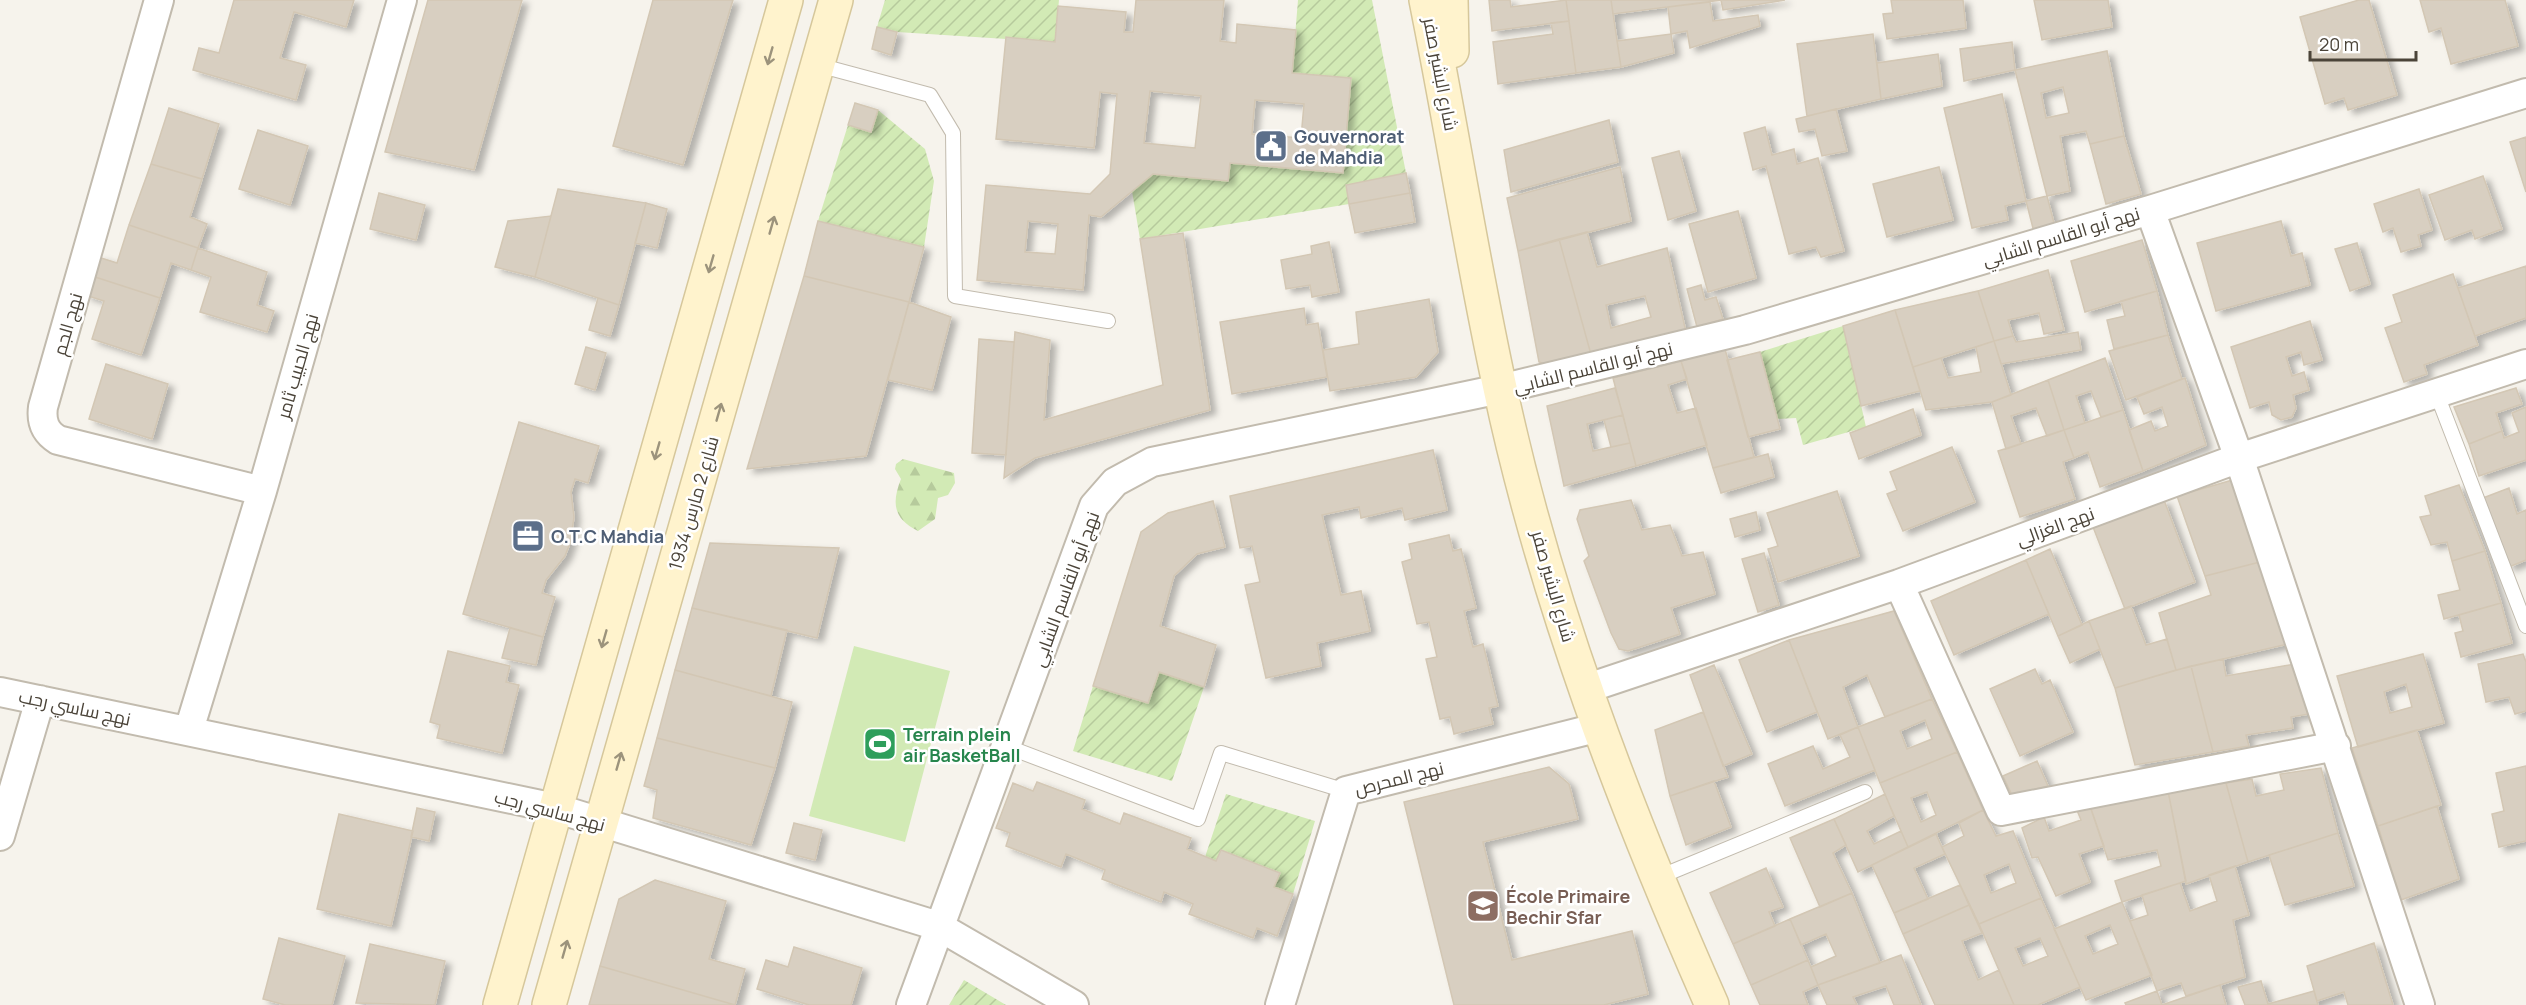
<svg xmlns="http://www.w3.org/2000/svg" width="2526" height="1005" viewBox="0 0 2526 1005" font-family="Manrope,Cairo,sans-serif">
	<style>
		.forest { fill: url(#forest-firs) }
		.garden { fill: url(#garden-furrows) }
		.pitch { fill: #d2eab5 }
		.building { fill: #d8cfc1; stroke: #d3c7b4; stroke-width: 1.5; fill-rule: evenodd; filter: url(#shadow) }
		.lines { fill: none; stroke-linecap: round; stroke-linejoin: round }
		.lane-casing { stroke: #c2bbae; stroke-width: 16 }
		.street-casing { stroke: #c2bbae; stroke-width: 32 }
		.secondary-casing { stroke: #d6c79b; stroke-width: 36 }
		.lane { stroke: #fff; stroke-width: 14 }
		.street { stroke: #fff; stroke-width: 28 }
		.secondary { stroke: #fff3cd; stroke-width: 33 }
		.oneway { stroke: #9c937c }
		.labels { text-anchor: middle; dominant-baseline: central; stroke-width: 5; stroke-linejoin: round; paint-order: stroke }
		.street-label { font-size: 18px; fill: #4b4439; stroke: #fff }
		.service-label { font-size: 18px; font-weight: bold; fill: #4e5e75; stroke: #fff; text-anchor: start }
		.leisure-label { font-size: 18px; font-weight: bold; fill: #27864d; stroke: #fff; text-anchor: start }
		.education-label { font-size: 18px; font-weight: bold; fill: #785e54; stroke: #fff; text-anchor: start }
	</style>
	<defs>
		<pattern id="forest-firs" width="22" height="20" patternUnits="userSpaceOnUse" patternTransform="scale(1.5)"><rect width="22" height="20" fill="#d2eab5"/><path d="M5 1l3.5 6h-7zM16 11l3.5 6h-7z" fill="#b6ca9c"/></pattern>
		<pattern id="garden-furrows" width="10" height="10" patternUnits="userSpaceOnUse" patternTransform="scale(1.5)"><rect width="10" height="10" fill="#d2eab5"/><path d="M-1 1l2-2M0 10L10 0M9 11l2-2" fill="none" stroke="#b6ca9c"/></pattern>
		<filter id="shadow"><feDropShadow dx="6" dy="4" stdDeviation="3" flood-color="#0004"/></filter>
	</defs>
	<rect width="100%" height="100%" fill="#f6f3ec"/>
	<path class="forest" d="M903,459L954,473L955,483L948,495L938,498L935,519L918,531C894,519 891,504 901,479L895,469L896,464Z"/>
	<path class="garden" d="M885,0H1059L1055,42L897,32L877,27Z
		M1298,0H1372L1406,173L1346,185L1349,204L1140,239L1132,191L1153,174L1228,181L1230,163L1343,173L1351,79L1292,73Z
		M878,110L925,149L934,181L924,247L818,221L848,125L871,132Z
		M1843,326L1866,427L1803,445L1796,418L1777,419L1760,352Z
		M1159,672L1204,687L1172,781L1073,751L1093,686L1148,703Z
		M1226,794L1315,821L1293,894L1274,887L1279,873L1221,851L1216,861L1205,857Z
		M964,980L1006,1005H949Z"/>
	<path class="pitch" d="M854,646L950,671L905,842L809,816Z"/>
	<path class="building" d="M234,0H354L346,27L294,12L280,58L306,65L296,100L193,70L199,48L219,53Z
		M428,0H522L474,170L385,152Z
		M653,0H733L683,165L613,146Z
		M1136,0H1224L1220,41L1236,43L1237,24L1296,30L1292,73L1351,78L1343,173L1230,163L1228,181L1153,174L1101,217L1089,215L1083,290L977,280L986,185L1090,194L1110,174L1117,94L1100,92L1094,148L996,139L1006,37L1055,42L1058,6L1126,12L1124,32H1133ZM1150,91L1201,96L1195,148L1144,143ZM1255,100L1304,104L1301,138L1252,134ZM1028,221L1058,224L1055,254L1025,252Z
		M1489,0H1510L1511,7L1566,0L1569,21L1492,31Z
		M1566,0H1611L1621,67L1576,73Z
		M1611,0H1722L1613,14Z
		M1721,0H1785L1723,10Z
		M1891,0H1963L1966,28L1887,39L1883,14L1893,13Z
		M2034,0H2108L2112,27L2042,40Z
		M2359,0H2369L2397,95L2348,110L2344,98L2325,104L2300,17Z
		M2420,0H2505L2518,46L2451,64L2441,28L2429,32Z
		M1710,2L1713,21L1758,15L1760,26L1690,48L1687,31L1671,34L1668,7Z
		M1569,21L1576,73L1498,84L1493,42L1553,34L1551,23Z
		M877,27L897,32L891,55L872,49Z
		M1671,34L1674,53L1621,67L1617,41Z
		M1873,34L1881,99L1807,116L1797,44Z
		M2012,42L2015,70L1964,81L1960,49Z
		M2107,51L2124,136L2090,144L2086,131L2060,136L2070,191L2047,196L2015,70ZM2063,87L2069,113L2046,118L2041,93Z
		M1938,54L1942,86L1881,99L1877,63Z
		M2002,94L2026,201L2005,206L2008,220L1972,228L1944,108Z
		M855,103L878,110L871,132L848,125Z
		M169,108L219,124L202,179L151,164Z
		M1836,109L1847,151L1822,156L1815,129L1799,132L1796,119Z
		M1609,120L1618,162L1511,192L1504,150Z
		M1765,127L1772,155L1794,149L1797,164L1818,158L1844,251L1821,257L1816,247L1789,254L1766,166L1753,170L1744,133Z
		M258,130L308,146L290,205L239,189Z
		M2124,136L2141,194L2106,204L2090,144Z
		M2526,137V192L2510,142Z
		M1679,151L1696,211L1668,220L1652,158Z
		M151,164L202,179L190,217L207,224L198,248L129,225Z
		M1620,167L1631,221L1518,251L1507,198Z
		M1939,167L1953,220L1887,237L1873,184Z
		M1406,173L1410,193L1349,204L1346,185Z
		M2483,176L2502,229L2475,239L2472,230L2445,240L2429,195Z
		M558,189L646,203L619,305L535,277Z
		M2419,189L2432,230L2418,235L2421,246L2401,252L2393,228L2383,232L2374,204Z
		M379,193L425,205L416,240L370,229Z
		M1410,193L1415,222L1355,233L1349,204Z
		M2047,196L2055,227L2034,232L2026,201Z
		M646,203L667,209L657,248L635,243Z
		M1738,211L1756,278L1708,292L1689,224Z
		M551,216L535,277L495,267L508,221Z
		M818,221L924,247L909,302L804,276Z
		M2281,221L2291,256L2302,253L2310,285L2216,311L2197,243Z
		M129,225L198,248L191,270L171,263L160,298L92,276L98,257L117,263Z
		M1587,232L1597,267L1667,248L1686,332L1592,358L1559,239ZM1645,296L1651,317L1611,328L1606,305Z
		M1183,233L1210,410L1035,458L1004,478L1015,332L1050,340L1044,420L1163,385L1140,239Z
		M1559,239L1592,358L1556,368L1539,362L1518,251Z
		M2142,240L2157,291L2085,312L2071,261Z
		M1329,242L1339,292L1312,297L1310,285L1286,289L1281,260L1312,254L1311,246Z
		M2357,243L2370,284L2350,291L2335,249Z
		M198,248L267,272L257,305L274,311L267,332L200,312L211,277L191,270Z
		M2526,266V318L2475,336L2458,288Z
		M2048,270L2064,330L2044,334L2039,313L2008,320L2013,336L1994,341L1978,291Z
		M2453,274L2478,345L2424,365L2427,374L2404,382L2385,328L2402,322L2393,295Z
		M92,276L160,298L141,355L92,339L104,301L85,295Z
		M804,276L909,302L866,456L747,469Z
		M1701,285L1705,300L1716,297L1723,319L1697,327L1687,289Z
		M1978,291L1994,341L1913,367L1895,310Z
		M2157,291L2168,335L2114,349L2107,320L2125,316L2121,301Z
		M598,298L619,305L610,336L589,330Z
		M1429,299L1438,352L1416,377L1330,391L1323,350L1359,344L1356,312Z
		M909,302L951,317L932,390L888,380Z
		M1304,308L1306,325L1318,323L1327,377L1232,394L1220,322Z
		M1895,310L1920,391L1861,406L1843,326Z
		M2310,321L2322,360L2304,365L2301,352L2286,357L2292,376L2304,372L2309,390L2293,395L2296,408L2292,417L2281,420L2272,415L2269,402L2250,408L2231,347Z
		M2078,332L2081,350L2001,364L1994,341L2013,336L2016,342Z
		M2168,335L2182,379L2126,400L2109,351Z
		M979,339L1014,342L1006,455L972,453Z
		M1994,341L2011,395L1992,402L1926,410L1913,367L1941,358L1948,378L1981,372L1976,347Z
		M586,347L606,353L595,390L575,384Z
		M1725,349L1754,457L1713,468L1681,361Z
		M1760,352L1780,429L1748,437L1727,360Z
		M2105,358L2123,410L2101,417L2091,391L2076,396L2085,423L2064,430L2048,380Z
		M1681,361L1687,379L1668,385L1677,413L1696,408L1707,445L1636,466L1613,378Z
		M106,364L168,384L152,439L89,419Z
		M2185,378L2206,445L2143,471L2129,430L2151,421L2155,431L2168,426L2162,407L2144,414L2137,397Z
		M2048,380L2064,430L2047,436L2036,408L2011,416L2021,444L2006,449L1992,402Z
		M1615,388L1623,415L1587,424L1593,451L1630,443L1636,466L1564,486L1547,406Z
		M2516,388L2522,404L2496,413L2502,431L2469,444L2454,407Z
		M2526,407V460L2479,476L2469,444L2502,431L2504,438L2519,432L2512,413Z
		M1913,409L1921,435L1859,459L1850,433Z
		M2123,410L2143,471L2100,487L2088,452L2074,458L2064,430Z
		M1623,415L1630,443L1611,447L1604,420Z
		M519,422L599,446L588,483L575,479L571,492L574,517L570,543L565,556L546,580L542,593L555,597L543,637L463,614Z
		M2064,430L2074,458L2063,462L2075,499L2020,517L1998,451Z
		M1952,447L1975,502L1903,531L1887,494L1897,490L1890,472Z
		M1433,450L1447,510L1405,520L1402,508L1361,518L1359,507L1322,515L1341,595L1361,591L1370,631L1317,643L1321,666L1266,678L1245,585L1260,582L1252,546L1240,548L1230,496Z
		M1768,454L1774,477L1721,493L1713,468Z
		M2236,479L2264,561L2205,576L2177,496Z
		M2459,485L2485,551L2452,561L2447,542L2431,545L2420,517L2431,515L2425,496Z
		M2509,488L2517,514L2526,510V560L2509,567L2483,498Z
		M1837,491L1859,556L1778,582L1768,549L1778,546L1767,513Z
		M1631,500L1642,530L1670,525L1682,556L1703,552L1715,594L1671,608L1680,634L1628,651L1619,649L1611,633L1584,561L1589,556L1577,519L1580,510Z
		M2164,500L2195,582L2125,609L2093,527Z
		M1213,501L1225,547L1197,554L1174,576L1160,626L1216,645L1204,687L1159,672L1148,703L1093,686L1141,532L1168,513Z
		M1756,512L1760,530L1735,537L1730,519Z
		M1449,535L1453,551L1461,549L1476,608L1464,611L1473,647L1483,644L1498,706L1489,708L1493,724L1454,734L1450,717L1440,719L1426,659L1437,657L1429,622L1417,624L1402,562L1412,559L1409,544Z
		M710,543L839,548L817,638L692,608Z
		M2050,549L2082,625L2058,636L2026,560Z
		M2485,551L2501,603L2444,619L2438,595L2460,590L2452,561Z
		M1764,553L1779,605L1758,612L1742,559Z
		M2026,560L2049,614L1954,655L1931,601Z
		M2264,561L2288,644L2176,670L2159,613L2211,595L2205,576Z
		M2501,603L2512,643L2461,657L2455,633L2463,631L2459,615Z
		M2131,606L2146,645L2167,639L2176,670L2115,688L2089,621Z
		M692,608L787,630L771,696L675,670Z
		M1894,611L1932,699L1885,717L1867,675L1843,687L1858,727L1828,739L1789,640Z
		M2089,621L2100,649L2070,663L2058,636Z
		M510,628L543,637L536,665L502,658Z
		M1789,640L1817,712L1767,732L1739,660Z
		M448,651L510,666L506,682L519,685L502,753L437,738L440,725L430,722Z
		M2423,654L2444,723L2358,747L2337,676ZM2406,684L2412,707L2390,713L2384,692Z
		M2523,654L2526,662V711L2515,714L2509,697L2486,702L2478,664Z
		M2223,659L2226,676L2295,664L2309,714L2291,717L2293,728L2246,735L2249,746L2213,752L2191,666Z
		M1714,665L1752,754L1723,766L1690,675Z
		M2191,666L2213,752L2135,765L2115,688Z
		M2035,669L2042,684L2050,680L2073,732L2020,756L1990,689Z
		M675,670L792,702L775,768L657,738Z
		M1932,699L1957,752L1880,783L1858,727ZM1925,720L1932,739L1907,749L1900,731Z
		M1703,712L1728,777L1670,796L1655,730Z
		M1858,727L1875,770L1785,806L1768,764L1813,746L1823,769L1850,757L1840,735Z
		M2417,730L2441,805L2378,826L2352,748Z
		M657,738L775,768L751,845L653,818L657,790L644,786Z
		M1957,752L1983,810L1908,847L1880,783ZM1927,792L1936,815L1921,822L1911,798Z
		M2037,761L2048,786L2012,795L2003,776Z
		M2526,766V841L2499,847L2492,814L2504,811L2496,773Z
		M1549,767L1569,784L1578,819L1483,842L1512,960L1632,931L1648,994L1604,1005H1454L1404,802Z
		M2321,768L2338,833L2248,862L2226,783L2252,779L2256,796L2284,790L2280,774Z
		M1714,781L1731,827L1686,845L1670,796Z
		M1037,782L1085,800L1082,809L1120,824L1124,813L1191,838L1187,849L1216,861L1221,850L1280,873L1274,887L1293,894L1277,936L1257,928L1253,938L1189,914L1193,904L1164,892L1161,902L1102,879L1105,870L1066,854L1061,867L1006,846L1010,833L996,828L1013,783L1033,791Z
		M2226,783L2248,862L2186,884L2168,791Z
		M2168,791L2186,881L2122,902L2115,881L2161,866L2157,850L2108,860L2089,803Z
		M1885,794L1894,816L1867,831L1874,844L1901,831L1908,847L1858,872L1834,819Z
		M2089,803L2104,846L2079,854L2090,882L2056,896L2038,857L2032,858L2022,828L2044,817L2049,831L2081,820L2076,808Z
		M2437,806L2459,879L2401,900L2378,826Z
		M417,808L435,812L429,841L411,837Z
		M1983,810L1996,836L2013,831L2041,898L1979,924L1942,847L1964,836L1959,823ZM2009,864L2016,883L1991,893L1984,875Z
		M339,814L413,831L391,926L317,909Z
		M1834,819L1846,845L1833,853L1852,893L1820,907L1790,838Z
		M794,823L822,830L815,860L786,853Z
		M2338,833L2354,886L2285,905L2269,855Z
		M1936,834L1945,854L1914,868L1928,899L1894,913L1872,865Z
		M2235,866L2249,915L2233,920L2245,977L2186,996L2181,983L2157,991L2130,921L2148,915L2142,895L2180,883L2190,911L2217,901L2209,875Z
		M1766,868L1783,907L1769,912L1775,926L1733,944L1710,893Z
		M655,880L726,901L709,959L745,969L735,1005L600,966L619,899Z
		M1960,885L1969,905L1903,934L1894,913Z
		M1852,893L1880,963L1818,985L1811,967L1836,956L1826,934L1801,945L1790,919Z
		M2041,898L2080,987L2038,1005H2014L1979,924ZM2040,938L2048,956L2023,966L2015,948Z
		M2122,902L2152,975L2086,1000L2054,929ZM2110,925L2118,944L2093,954L2085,936Z
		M1969,905L1982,933L1962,941L1978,980L1999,970L2014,1005H1935L1903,934Z
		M1790,919L1808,960L1751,985L1733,944Z
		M279,938L345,956L332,1005H285L263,999Z
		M2374,943L2393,1005H2348L2344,992L2317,1001L2307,966Z
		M370,944L445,961L435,1005L356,1003Z
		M794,947L862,968L851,1005H809L757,989L766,960L788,967Z
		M1901,955L1921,1005H1894L1886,986L1853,997L1857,1005H1827L1818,985Z
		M1808,960L1818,985L1803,992L1808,1005H1760L1751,985Z
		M600,966L735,1005H589Z
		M2261,981L2268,1004L2314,991L2318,1005H2245L2238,987Z
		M2220,985L2226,1005H2126L2125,1003L2157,991L2162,1005Z"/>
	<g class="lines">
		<defs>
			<path id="lane" d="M818,65L930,95L953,133L955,296L1108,321
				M2436,392L2526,626
				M1008,747L1198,819L1221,753L1346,791
				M1659,877L1865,792"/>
			<path id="street" d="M159,0L43,407C41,422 45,432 58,440L262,491
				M2150,210L2239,458L2420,1005
				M1899,584L2001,811L2336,746
				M1585,689L1899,584L2239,458L2526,364
				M0,692L555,808L938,926L1074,1005
				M189,730L262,491L402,0
				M0,836L40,700
				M911,1005L1094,506L1115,482L1152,462L1500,389L1745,330L2150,210L2526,93
				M1280,1005L1346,791L1600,727"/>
			<path id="secondary" d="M1426,0C1452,129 1472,260 1500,388C1545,600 1625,808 1712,1005
				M1451,0L1452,51
				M500,1005L786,0
				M549,1005L836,0"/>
		</defs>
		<use href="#lane" class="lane-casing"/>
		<use href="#street" class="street-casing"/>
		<use href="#secondary" class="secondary-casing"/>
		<use href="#lane" class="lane"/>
		<use href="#street" class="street"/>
		<use href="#secondary" class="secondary"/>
	</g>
	<defs><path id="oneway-shaft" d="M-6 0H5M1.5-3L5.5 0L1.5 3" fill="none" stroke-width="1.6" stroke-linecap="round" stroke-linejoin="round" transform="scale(1.5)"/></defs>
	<g class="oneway">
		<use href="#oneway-shaft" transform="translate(770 56) rotate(106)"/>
		<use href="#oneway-shaft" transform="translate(772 225) rotate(-74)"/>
		<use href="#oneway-shaft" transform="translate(711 264) rotate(106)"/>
		<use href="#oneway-shaft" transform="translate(719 412) rotate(-74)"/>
		<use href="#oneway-shaft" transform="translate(657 451) rotate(106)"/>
		<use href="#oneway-shaft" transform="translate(604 639) rotate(106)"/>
		<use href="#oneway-shaft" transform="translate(619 761) rotate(-74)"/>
		<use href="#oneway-shaft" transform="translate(565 949) rotate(-74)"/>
	</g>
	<defs>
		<symbol id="civic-square" viewBox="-11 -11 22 22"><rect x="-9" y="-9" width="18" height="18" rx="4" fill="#5c6f8a" stroke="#fff"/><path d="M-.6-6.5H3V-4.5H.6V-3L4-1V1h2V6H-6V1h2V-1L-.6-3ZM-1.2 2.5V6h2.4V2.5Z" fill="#fff"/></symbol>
		<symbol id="office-square" viewBox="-11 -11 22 22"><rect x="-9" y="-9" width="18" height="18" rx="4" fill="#5c6f8a" stroke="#fff"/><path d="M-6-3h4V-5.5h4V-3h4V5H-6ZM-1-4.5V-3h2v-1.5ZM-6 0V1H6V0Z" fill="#fff"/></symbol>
		<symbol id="stadium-square" viewBox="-11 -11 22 22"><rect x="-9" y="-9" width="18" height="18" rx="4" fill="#2e9e5b" stroke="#fff"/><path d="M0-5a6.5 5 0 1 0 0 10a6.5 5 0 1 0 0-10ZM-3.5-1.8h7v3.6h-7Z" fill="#fff"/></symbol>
		<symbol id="school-square" viewBox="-11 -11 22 22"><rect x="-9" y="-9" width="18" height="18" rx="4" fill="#8d6e63" stroke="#fff"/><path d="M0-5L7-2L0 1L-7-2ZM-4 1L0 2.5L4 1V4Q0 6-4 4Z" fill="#fff"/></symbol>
	</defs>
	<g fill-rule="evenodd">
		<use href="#civic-square" x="1252" y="127" width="38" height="38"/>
		<use href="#office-square" x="509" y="517" width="38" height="38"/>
		<use href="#stadium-square" x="861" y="725" width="38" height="38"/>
		<use href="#school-square" x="1464" y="887" width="38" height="38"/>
	</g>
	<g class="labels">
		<g class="street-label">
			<text transform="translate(1441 74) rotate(79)">شارع البشير صفر</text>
			<text transform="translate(2061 236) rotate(-17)">نهج أبو القاسم الشابي</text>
			<text transform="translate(67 324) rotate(-74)">نهج الجم</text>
			<text transform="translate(297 366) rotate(-74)">نهج الحبيب ثامر</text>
			<text transform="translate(1593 367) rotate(-14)">نهج أبو القاسم الشابي</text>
			<text transform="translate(693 503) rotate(-74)">شارع 2 مارس 1934</text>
			<text transform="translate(2055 526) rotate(-20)">نهج الغزالي</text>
			<text transform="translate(1554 586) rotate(74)">شارع البشير صفر</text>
			<text transform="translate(1065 589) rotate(-70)">نهج أبو القاسم الشابي</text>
			<text transform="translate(75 707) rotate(12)">نهج ساسي رجب</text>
			<text transform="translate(1399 778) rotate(-14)">نهج المحرص</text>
			<text transform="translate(550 810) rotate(15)">نهج ساسي رجب</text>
		</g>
		<g class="service-label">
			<text x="1294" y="136">Gouvernorat<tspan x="1294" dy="21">de Mahdia</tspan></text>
			<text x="551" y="536">O.T.C Mahdia</text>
		</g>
		<g class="leisure-label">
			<text x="903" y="734">Terrain plein<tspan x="903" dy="21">air BasketBall</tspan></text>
		</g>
		<g class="education-label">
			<text x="1506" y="896">École Primaire<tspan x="1506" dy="21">Bechir Sfar</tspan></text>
		</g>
	</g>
	<path d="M2310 51v9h106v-9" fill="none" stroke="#4b4439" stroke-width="3"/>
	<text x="2319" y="51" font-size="18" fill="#4b4439" stroke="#ffffff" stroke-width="4.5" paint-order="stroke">20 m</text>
</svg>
